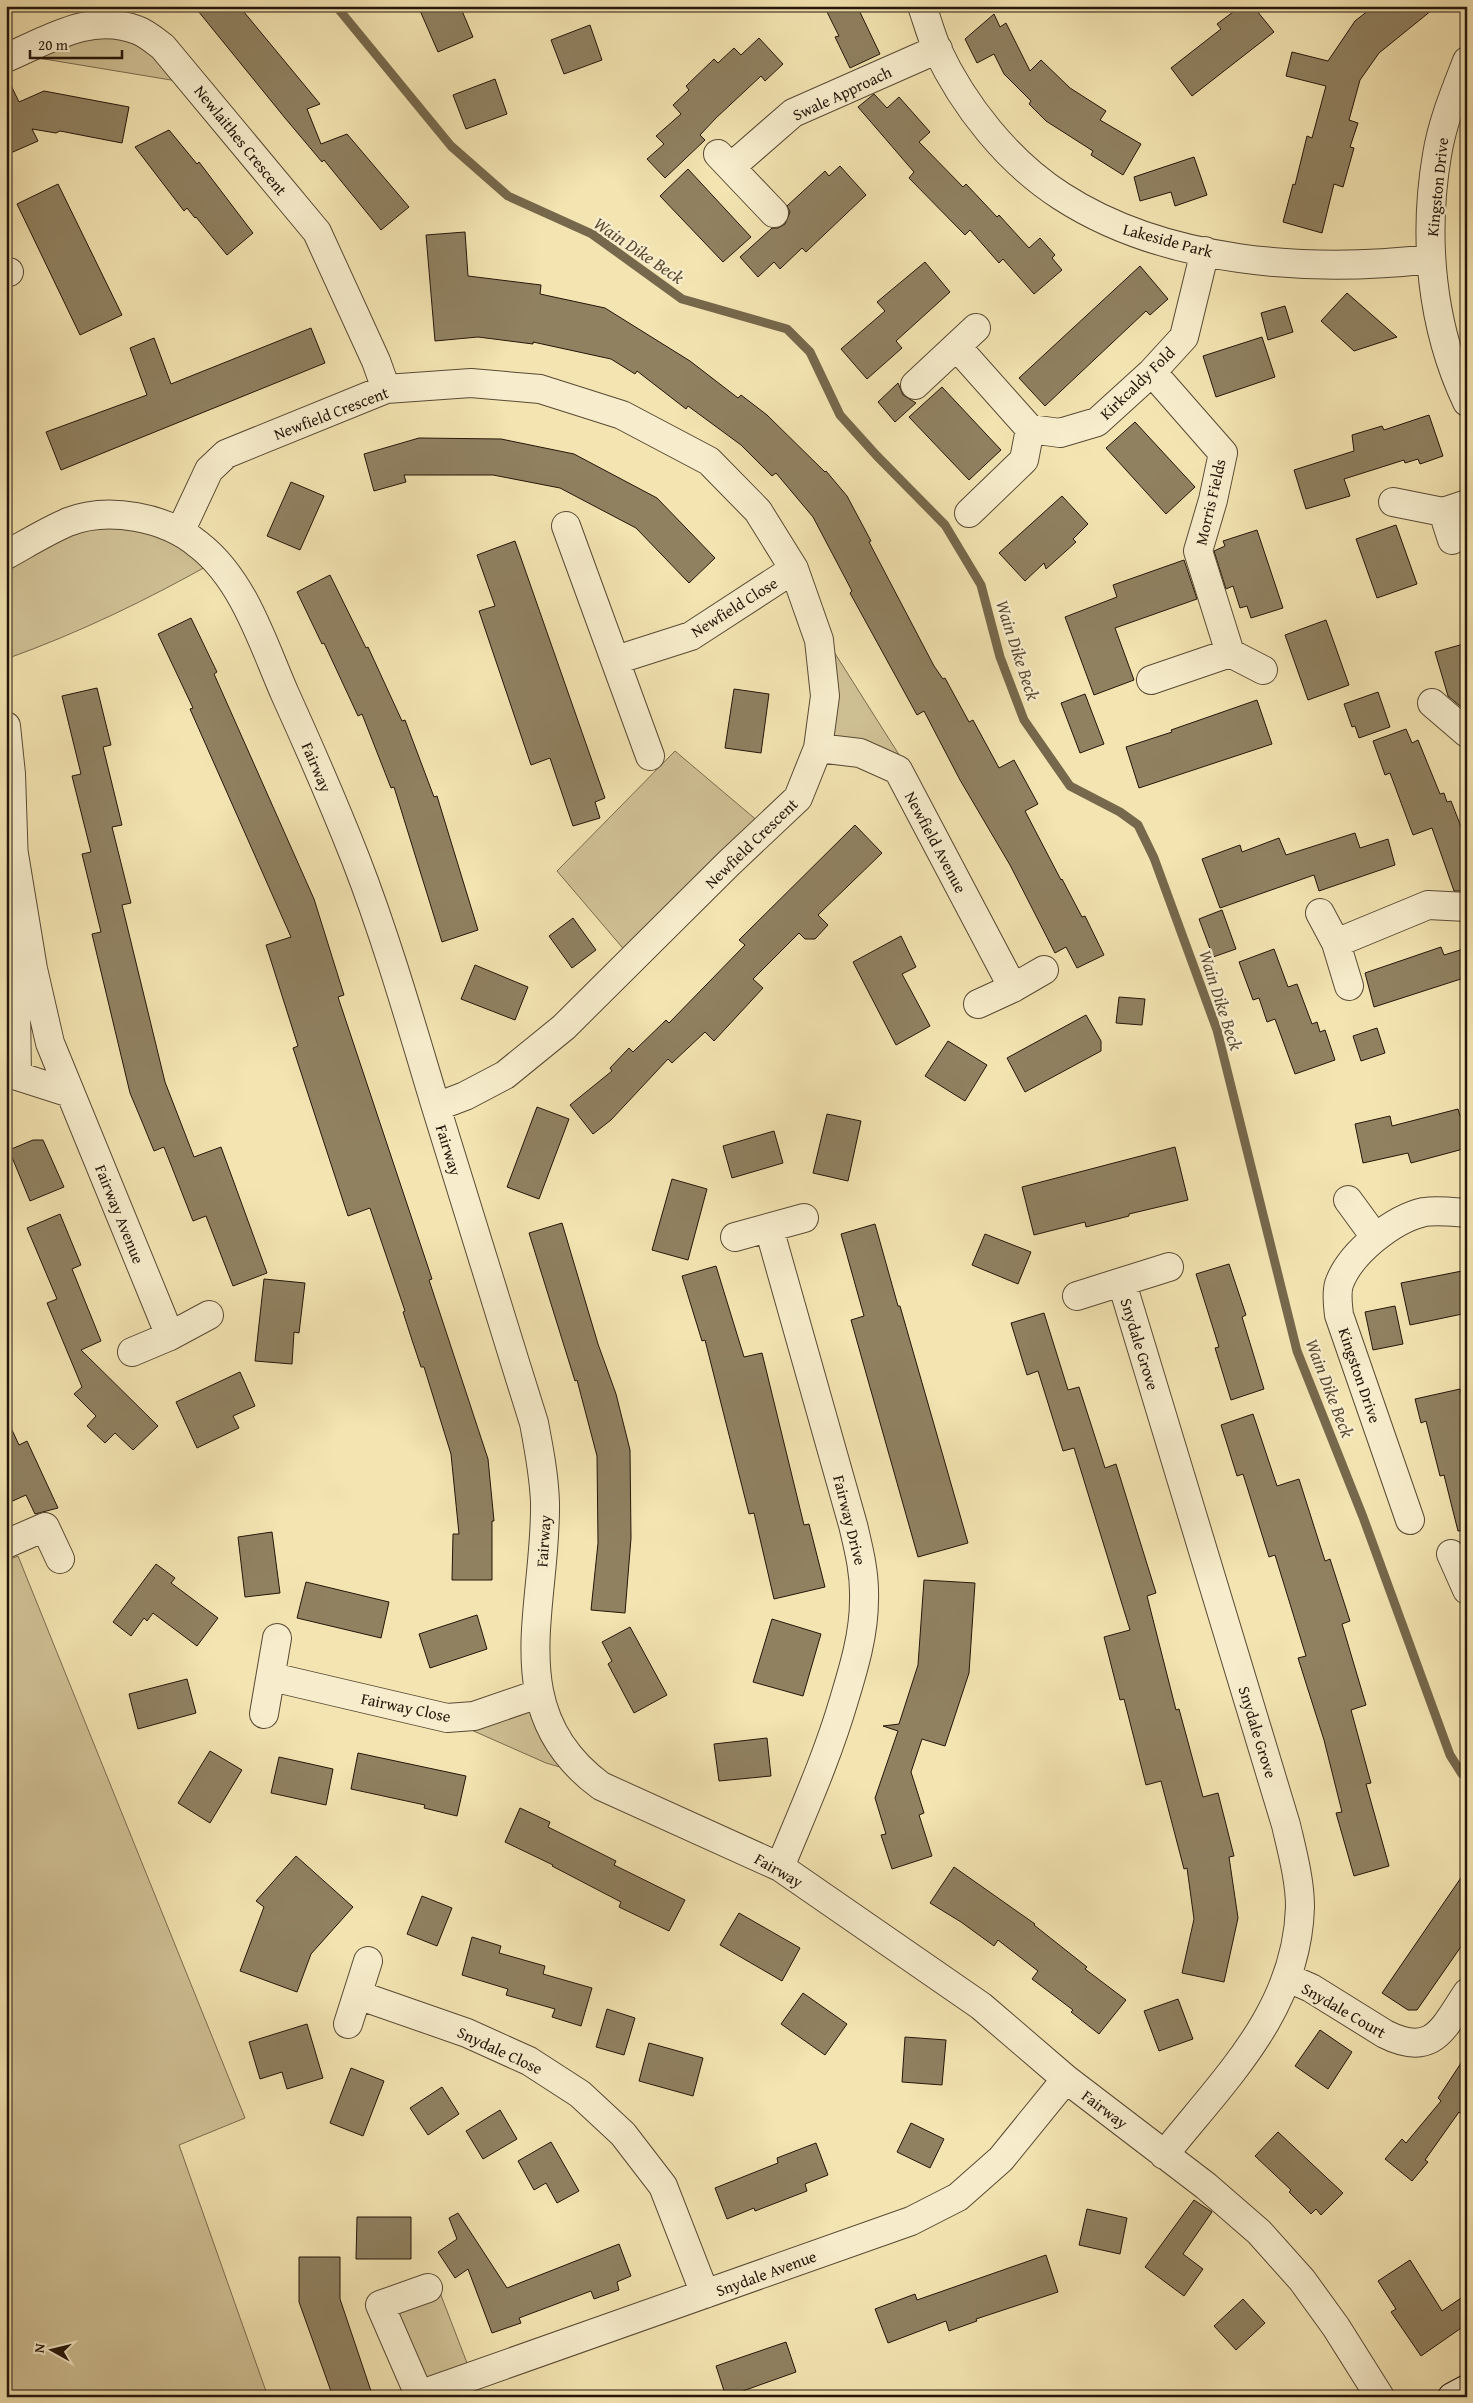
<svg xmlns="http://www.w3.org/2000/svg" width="1473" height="2403" viewBox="0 0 1473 2403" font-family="'Gentium Book Plus',serif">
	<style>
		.green { fill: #d0c195; stroke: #7a6c50 }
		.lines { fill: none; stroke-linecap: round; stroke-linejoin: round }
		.stream { stroke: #76684c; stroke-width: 9 }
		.building { fill: #908161; stroke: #24160a }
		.street-casing { stroke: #584a34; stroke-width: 30 }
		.secondary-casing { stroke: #24160a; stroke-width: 30 }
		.street { stroke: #f7edcc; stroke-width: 28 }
		.secondary { stroke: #f7edcc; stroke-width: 28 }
		.labels { text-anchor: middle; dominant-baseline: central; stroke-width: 4.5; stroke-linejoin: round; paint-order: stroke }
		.street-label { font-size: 16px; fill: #24160a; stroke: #f7edcc }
		.water-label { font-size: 18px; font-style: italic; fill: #5b4c36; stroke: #f7edcc }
	</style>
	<rect width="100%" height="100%" fill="#f3e4b1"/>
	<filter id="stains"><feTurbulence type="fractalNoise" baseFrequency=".004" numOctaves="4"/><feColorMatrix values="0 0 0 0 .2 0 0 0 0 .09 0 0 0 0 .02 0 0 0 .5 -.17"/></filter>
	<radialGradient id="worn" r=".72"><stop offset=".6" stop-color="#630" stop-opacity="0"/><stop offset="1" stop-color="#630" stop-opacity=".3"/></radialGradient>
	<path class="green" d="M138,30L195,84L14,54Z
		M102,515L216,561C149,599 79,633 6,659V555Z
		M829,644L903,761L818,748Z
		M675,751L766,828L633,960L557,871Z
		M18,1556L245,2118L179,2145L268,2397H6V1561Z
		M538,1694L584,1774L546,1763L460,1725Z
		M437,2285L472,2376L419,2395L380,2305Z"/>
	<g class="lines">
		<path class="stream" d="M336,6L451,146L508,196L592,234L682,299L787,329L810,352L840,415L877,456L945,525L981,585L1000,657L1024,720L1070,786L1120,812L1138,825L1154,858L1217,1030L1297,1351L1363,1517L1450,1755L1462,1774L1467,1773"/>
	</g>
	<path class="building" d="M194,6H239L320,104L307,109L321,144L347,134L409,207L381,230L324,160L322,162L285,118Z
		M418,6H460L473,37L438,52Z
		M824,6H857L880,54L850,68L835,37L839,36Z
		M1241,6H1253L1274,32L1192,96L1171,68L1221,29L1217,24Z
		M1374,6H1437L1379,53L1360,80L1349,120L1358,123L1350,147L1354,148L1343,187L1334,184L1322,233L1283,222L1293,184L1295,185L1307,136L1312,138L1326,86L1286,76L1292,52L1328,61L1355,21Z
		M994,14L1000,27L1006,23L1030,71L1041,60L1070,88L1106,111L1100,120L1141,144L1123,175L1091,155L1093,151L1046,121L1029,104L1031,101L1004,74L994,54L977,63L965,39Z
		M590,25L602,60L564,74L551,40Z
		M759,38L783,64L765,81L761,76L716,118L700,135L705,140L665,178L647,159L664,144L656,136L681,114L673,105L689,90L686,86L714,59L718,63L734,48L741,55Z
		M6,75L19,102L44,91L129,107L122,143L60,131L56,133L32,129L38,141L6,155Z
		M495,79L507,114L466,129L453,95Z
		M874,94L887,108L899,97L930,132L919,142L963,187L966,184L997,217L999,215L1029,248L1040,238L1055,255L1052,258L1062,270L1034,294L1003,259L999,263L970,230L965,235L909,178L914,172L858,107Z
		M169,130L197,164L199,162L253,233L227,255L196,217L195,218L187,208L184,211L135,147Z
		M1194,157L1207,195L1175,206L1171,192L1140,201L1134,177Z
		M840,166L866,195L806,252L802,248L780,269L774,262L758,277L740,257L772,228H778L785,224L790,212L787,206L825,171L829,176Z
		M688,169L751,237L723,262L660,196Z
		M58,184L122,315L80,335L17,204Z
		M465,232L468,276L541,285L540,294L605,308L690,361L738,398L741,395L767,415L825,472L826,471L847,496L871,541L869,542L934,666L943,679L945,678L969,722L973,720L999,768L1014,760L1038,804L1025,811L1061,880L1062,879L1082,917L1085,916L1104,955L1077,968L1066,947L1055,953L1010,865L960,780L924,711L917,715L850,593L852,591L813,517L776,473L772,476L741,445L688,406L686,409L637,371L635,374L611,359L533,342V344L478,337L435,341L426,235Z
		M925,262L950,292L896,341L902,348L867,379L841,349L885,311L877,302Z
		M1140,266L1168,299L1150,315L1146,311L1045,406L1019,378Z
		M1347,293L1397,337L1354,351L1321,321Z
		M1285,306L1293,332L1268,340L1261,313Z
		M311,328L325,363L61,470L46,432L147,395L130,348L154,338L171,384Z
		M1262,337L1275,377L1216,397L1203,356Z
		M898,383L903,395L916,403L895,422L878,402Z
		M942,387L1001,450L969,480L909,417Z
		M1429,415L1443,456L1420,464L1418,459L1405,463L1404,460L1344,479L1350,496L1306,509L1294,470L1354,451L1352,435L1382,426L1384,430Z
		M1135,422L1195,487L1166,514L1106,448Z
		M419,438L501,439L574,454L657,498L715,558L689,583L636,528L560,488L493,475H404L406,482L374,491L364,454Z
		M291,482L324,496L300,550L267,536Z
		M1062,496L1088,524L1073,539L1076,542L1046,569L1044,563L1025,581L999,553Z
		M1396,525L1417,584L1377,598L1356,539Z
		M1257,530L1283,608L1251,618L1247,606L1240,608L1233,586L1226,589L1214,551L1225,546L1223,541Z
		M515,541L605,798L595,802L600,818L573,826L550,758L531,765L479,611L495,606L477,555Z
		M1184,560L1197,599L1115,628L1134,680L1094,695L1065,617L1117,597L1113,585Z
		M330,575L366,648L368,647L402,721L405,720L434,797L437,796L478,930L442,942L394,787L391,788L362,714L358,716L324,643L322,644L297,592Z
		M191,618L217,672L214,674L314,899L344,995L338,997L432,1279L429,1280L488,1459L494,1521H492V1580H452L453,1534H459L451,1454L424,1367H421L412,1340L403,1312L405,1311L370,1208L348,1216L293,1048L298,1046L266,945L291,937L190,709L193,708L158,634Z
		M1326,620L1349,685L1308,700L1285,635Z
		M1467,643V712L1448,696L1435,652Z
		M97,688L111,745L103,747L122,825L112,827L131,903L122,905L165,1082L194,1157L221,1147L267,1273L233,1286L206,1216L193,1221L164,1147L154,1151L143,1124L130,1093L92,934L101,932L82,854L91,852L72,776L81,774L62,696Z
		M734,689L769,694L761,753L725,748Z
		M1378,692L1390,727L1359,738L1355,726L1352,727L1344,704Z
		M1085,694L1104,744L1080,753L1061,703Z
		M1257,700L1272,744L1139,788L1126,747L1172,732L1171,730Z
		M1406,729L1412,743L1418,740L1440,794L1444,793L1447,802L1451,801L1467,842V891H1454L1432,828L1413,835L1390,773L1385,775L1373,741Z
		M855,825L882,853L818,915L828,925L815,939H805L799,933L753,979L763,988L714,1041L705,1032L672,1063L668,1059L611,1120L593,1134L570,1105L612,1071L610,1068L629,1048L633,1052L666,1020L669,1023L745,945L739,940Z
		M1355,833L1360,848L1388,839L1395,865L1319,891L1314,875L1220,908L1202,859L1240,845L1242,852L1279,838L1286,855Z
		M1222,910L1236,949L1213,957L1199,919Z
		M573,918L596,950L572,968L549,936Z
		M901,936L916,967L902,974L930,1026L896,1045L853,962Z
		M1441,947L1444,955L1467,948V977L1374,1007L1365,973Z
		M1274,949L1288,987L1297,984L1312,1024L1317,1022L1320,1032L1325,1030L1335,1060L1295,1074L1275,1019L1267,1022L1259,998L1253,1000L1239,962Z
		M475,965L528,987L515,1020L461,999Z
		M1119,997L1145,999L1142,1025L1116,1023Z
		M1086,1015L1101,1041V1051L1025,1092L1007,1058Z
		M1377,1028L1385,1053L1361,1061L1353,1036Z
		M948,1041L987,1065L965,1101L925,1076Z
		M537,1107L569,1119L539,1199L507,1187Z
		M1458,1109L1460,1116L1467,1114V1148L1411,1163L1408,1153L1363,1163L1355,1124L1390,1116L1392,1126Z
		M827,1114L861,1121L848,1181L813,1173Z
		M774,1131L783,1163L732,1178L723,1146Z
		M33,1140H43L64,1187L30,1201L9,1150Z
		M1175,1147L1188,1200L1129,1214V1216L1086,1227L1085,1222L1034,1235L1022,1187Z
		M672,1179L707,1189L688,1260L652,1250Z
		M60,1214L81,1265L72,1269L101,1341L81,1350L158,1426L133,1450L115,1433L105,1443L87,1426L96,1416L74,1394L82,1387L47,1303L57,1299L27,1228Z
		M562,1223L598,1344L616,1394L630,1450L631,1538L625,1613L591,1610L598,1543L597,1456L577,1380L575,1381L529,1233Z
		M875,1224L898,1306H900L968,1543L918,1557L851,1320L864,1316L841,1234Z
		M985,1234L1031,1252L1018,1284L972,1265Z
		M1229,1264L1246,1315L1242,1317L1264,1389L1231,1400L1215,1348L1219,1347L1196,1274Z
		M716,1266L744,1357L762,1353L804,1525L809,1524L825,1587L774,1599L754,1513L749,1514L705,1340L702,1341L682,1276Z
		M1467,1270V1313L1410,1325L1401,1283Z
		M264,1279L305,1283L299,1333L294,1332L292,1364L255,1361Z
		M1395,1306L1403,1344L1373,1350L1365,1312Z
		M1044,1313L1068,1390L1079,1387L1105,1468L1116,1464L1156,1593L1147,1596L1176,1710L1179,1709L1203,1797L1218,1793L1234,1856L1229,1857L1238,1918L1224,1982L1182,1973L1194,1919L1187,1868L1184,1869L1161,1781L1146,1785L1124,1699L1120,1700L1104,1637L1130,1630L1074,1448L1063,1451L1038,1371L1027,1375L1011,1323Z
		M240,1372L255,1406L233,1416L239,1428L197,1448L176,1402Z
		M1460,1389L1467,1418V1530L1458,1531L1444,1475L1440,1476L1426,1421L1421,1423L1415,1399Z
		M1253,1414L1277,1486L1299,1479L1325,1561L1330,1559L1350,1621L1342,1624L1366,1705L1351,1710L1371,1783L1366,1784L1389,1866L1354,1876L1336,1813L1342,1812L1324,1740L1298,1658L1306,1656L1275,1555L1269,1557L1243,1474L1237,1476L1221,1425Z
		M6,1417L19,1445L27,1441L58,1508L35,1514L26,1495L6,1504Z
		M272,1532L280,1593L245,1597L238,1537Z
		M156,1564L175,1578L171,1583L218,1618L197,1646L153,1613L147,1621L144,1618L131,1636L113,1622Z
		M924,1580L975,1583L969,1673L945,1746L922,1739L911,1772L924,1813L919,1815L932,1856L892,1869L881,1835L886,1834L875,1798L898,1731L883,1726L899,1724L918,1665Z
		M306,1582L389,1602L381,1638L297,1618Z
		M477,1615L487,1649L430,1668L419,1634Z
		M772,1619L821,1634L803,1696L753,1682Z
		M630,1627L667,1695L634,1713L608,1664L612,1661L602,1642Z
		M187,1679L196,1713L138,1729L129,1694Z
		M767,1738L771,1776L719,1781L714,1744Z
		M210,1751L242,1770L210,1823L178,1803Z
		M358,1753L466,1776L457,1816L424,1808L425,1805L351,1789Z
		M279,1757L333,1769L326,1805L271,1793Z
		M520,1808L550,1822L548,1827L616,1861L614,1865L685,1900L669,1931L619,1907L621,1902L552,1866L553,1865L505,1842Z
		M296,1856L353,1907L311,1954L297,1992L240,1971L264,1907L256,1901Z
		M954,1867L1035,1924L1034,1925L1087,1967L1085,1969L1126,2000L1099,2034L1071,2012L1073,2010L1032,1979L1038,1971L998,1940L994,1946L961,1922L930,1903Z
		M1467,1869V1938L1417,2010H1408L1382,1993Z
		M422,1896L452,1908L437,1946L407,1934Z
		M739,1913L800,1948L782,1981L720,1945Z
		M472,1937L501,1946L499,1953L545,1966L543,1974L592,1988L581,2026L552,2017L555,2009L506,1995L508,1989L462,1975Z
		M803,1993L847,2024L825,2055L781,2024Z
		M1178,1999L1193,2039L1159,2051L1144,2011Z
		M607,2009L635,2018L624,2055L596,2047Z
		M307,2024L323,2078L287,2089L282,2072L260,2079L249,2042Z
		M1320,2030L1352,2052L1328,2089L1295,2066Z
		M905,2037L946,2040L942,2085L902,2082Z
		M649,2043L703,2058L693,2096L639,2081Z
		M1467,2054V2117L1459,2112L1425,2160L1428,2162L1412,2181L1385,2159L1402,2139L1406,2143L1441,2101L1438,2098Z
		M351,2068L384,2081L363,2136L330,2123Z
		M442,2087L459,2114L428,2135L410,2108Z
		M500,2110L517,2139L483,2159L466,2131Z
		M911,2123L944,2139L930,2168L897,2152Z
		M1278,2132L1343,2193L1321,2215L1316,2209L1311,2214L1289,2192L1291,2190L1255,2156Z
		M551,2142L579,2191L557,2203L546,2183L534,2190L518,2161Z
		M816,2143L828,2175L805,2184L807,2191L755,2211L754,2208L727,2219L715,2188L778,2163L777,2158Z
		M1194,2200L1212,2212L1183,2254L1203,2269L1184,2296L1145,2267Z
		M1087,2209L1127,2218L1120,2254L1079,2245Z
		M458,2213L507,2288L619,2244L631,2276L617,2282L619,2290L594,2299L591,2291L519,2318L521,2323L492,2333L468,2269L455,2278L438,2252L457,2239L449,2218Z
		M357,2217H411V2259H356Z
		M1046,2255L1058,2292L976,2319L977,2321L949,2331L946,2321L888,2343L875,2309L915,2294L917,2300Z
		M299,2257H340V2299L373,2397H333L299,2302Z
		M1410,2260L1442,2311L1467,2294V2324L1421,2356L1391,2312L1396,2309L1378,2281Z
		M1243,2299L1265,2323L1236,2350L1214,2326Z
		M786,2342L796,2372L726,2397L716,2366Z"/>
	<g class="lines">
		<defs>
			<path id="street" d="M922,6C927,20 931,35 937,49C963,105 1008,162 1061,196C1166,264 1310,273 1431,259
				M6,58C48,40 90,12 137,30C146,33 155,41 163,47L317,232L376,361L386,389
				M1467,61C1455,92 1442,123 1437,155C1423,237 1431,326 1467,402
				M718,154L774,213
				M731,167L793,113L938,49
				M6,273L9,272
				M957,347L1030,429L1060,433L1097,422L1152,372L1184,337L1205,251
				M1152,372L1223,453L1213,500L1198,551L1230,653
				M915,385L976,328
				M1393,502L1443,512L1452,540
				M1443,512L1467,504
				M969,513L1024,460L1030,429
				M566,526L650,756
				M180,532L209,470L226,454L386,389L471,383L540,389L622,415L709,461L758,511L794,569L819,640L825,696L818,748L798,798L728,864L564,1027L505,1075L465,1096L436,1107
				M6,555C26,544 47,531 68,522C108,506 166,517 199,545C244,580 263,644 285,694C310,749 334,804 356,860C387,940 411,1024 436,1107C469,1213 501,1318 534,1423C539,1449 544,1475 545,1502C547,1607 499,1711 601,1786L780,1867L981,2006L1066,2079L1206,2186L1259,2232L1302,2280L1336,2327L1380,2397
				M616,660L691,636L794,569
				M1151,680L1230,653L1263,670
				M1432,703L1467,733
				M6,726L11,774L14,865
				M818,748L860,753L898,770L1013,988
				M13,848L33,969L50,1043L170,1336
				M1320,913L1336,943L1349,986
				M15,943L17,1076L70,1093
				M1336,943L1428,905L1467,907
				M978,1004L1013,988L1044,970
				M1348,1200L1375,1237
				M769,1228L853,1525C859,1550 865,1574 864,1600C864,1634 854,1667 844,1700C827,1758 803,1811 780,1867
				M735,1237L804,1218
				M1122,1283L1286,1825C1292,1851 1300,1880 1300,1907C1297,2011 1225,2078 1164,2155
				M1077,1296L1169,1267
				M132,1352L170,1336L209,1315
				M1410,1520L1339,1315C1338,1305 1336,1294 1339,1284C1350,1253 1393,1219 1424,1212C1438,1210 1453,1212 1467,1213
				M6,1544L45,1527L60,1559
				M1451,1554L1467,1590
				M272,1677L447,1718L474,1716L538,1694
				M264,1714L277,1638
				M1288,1978L1311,1988L1385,2034C1433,2058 1443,2029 1467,1993
				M358,1995L467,2033L529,2061L580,2094L623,2134L663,2186L705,2294
				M348,2024L368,1961
				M419,2395L911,2221L958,2197L1001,2159L1066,2079
				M420,2397L380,2305L428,2288"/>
			<path id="secondary" d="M1452,2397L1467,2389"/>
		</defs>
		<use href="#street" class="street-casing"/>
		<use href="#secondary" class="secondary-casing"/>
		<use href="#street" class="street"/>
		<use href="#secondary" class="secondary"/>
	</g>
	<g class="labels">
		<g class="street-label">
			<text transform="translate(842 93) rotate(-25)">Swale Approach</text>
			<text transform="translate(241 140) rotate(51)">Newlaithes Crescent</text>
			<text transform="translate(1437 187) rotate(-84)">Kingston Drive</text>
			<text transform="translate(1168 240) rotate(15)">Lakeside Park</text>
			<text transform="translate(1137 383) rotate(-44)">Kirkcaldy Fold</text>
			<text transform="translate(331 413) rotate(-21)">Newfield Crescent</text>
			<text transform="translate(1210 502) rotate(-77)">Morris Fields</text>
			<text transform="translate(734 607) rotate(-32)">Newfield Close</text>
			<text transform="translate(317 767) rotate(67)">Fairway</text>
			<text transform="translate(936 842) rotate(62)">Newfield Avenue</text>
			<text transform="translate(751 843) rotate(-44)">Newfield Crescent</text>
			<text transform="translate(449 1150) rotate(73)">Fairway</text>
			<text transform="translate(120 1214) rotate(68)">Fairway Avenue</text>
			<text transform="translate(1140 1344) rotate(73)">Snydale Grove</text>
			<text transform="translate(1360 1375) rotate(71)">Kingston Drive</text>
			<text transform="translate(850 1520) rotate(76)">Fairway Drive</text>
			<text transform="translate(543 1541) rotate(-86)">Fairway</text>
			<text transform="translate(406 1707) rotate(12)">Fairway Close</text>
			<text transform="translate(1258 1732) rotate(73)">Snydale Grove</text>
			<text transform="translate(779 1870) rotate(30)">Fairway</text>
			<text transform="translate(1344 2010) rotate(30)">Snydale Court</text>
			<text transform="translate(500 2050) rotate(25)">Snydale Close</text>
			<text transform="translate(1105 2109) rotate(37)">Fairway</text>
			<text transform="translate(766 2273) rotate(-20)">Snydale Avenue</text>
		</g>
		<g class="water-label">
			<text transform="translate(639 250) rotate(34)">Wain Dike Beck</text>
			<text transform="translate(1018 650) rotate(72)">Wain Dike Beck</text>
			<text transform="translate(1221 1000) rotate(72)">Wain Dike Beck</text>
			<text transform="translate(1330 1388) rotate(69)">Wain Dike Beck</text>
		</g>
	</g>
	<rect width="1473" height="2403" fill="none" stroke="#f3e4b1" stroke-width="25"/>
	<rect x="8" y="8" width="1458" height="2388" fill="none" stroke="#24160a" stroke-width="2.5"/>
	<rect x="12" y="12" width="1448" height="2378" fill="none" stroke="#24160a"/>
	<g transform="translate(52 2350) rotate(278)" stroke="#f7edcc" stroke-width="4" paint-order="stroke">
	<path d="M0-4L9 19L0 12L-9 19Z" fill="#24160a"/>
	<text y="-8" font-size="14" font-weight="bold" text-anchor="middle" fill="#24160a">N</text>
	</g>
	<path d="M30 50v8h92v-8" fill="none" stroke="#24160a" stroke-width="2.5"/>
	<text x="38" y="50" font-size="15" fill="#24160a" stroke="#f7edcc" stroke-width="4" paint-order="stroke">20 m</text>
	<rect width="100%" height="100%" filter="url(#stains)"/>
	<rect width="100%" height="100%" fill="url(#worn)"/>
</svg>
